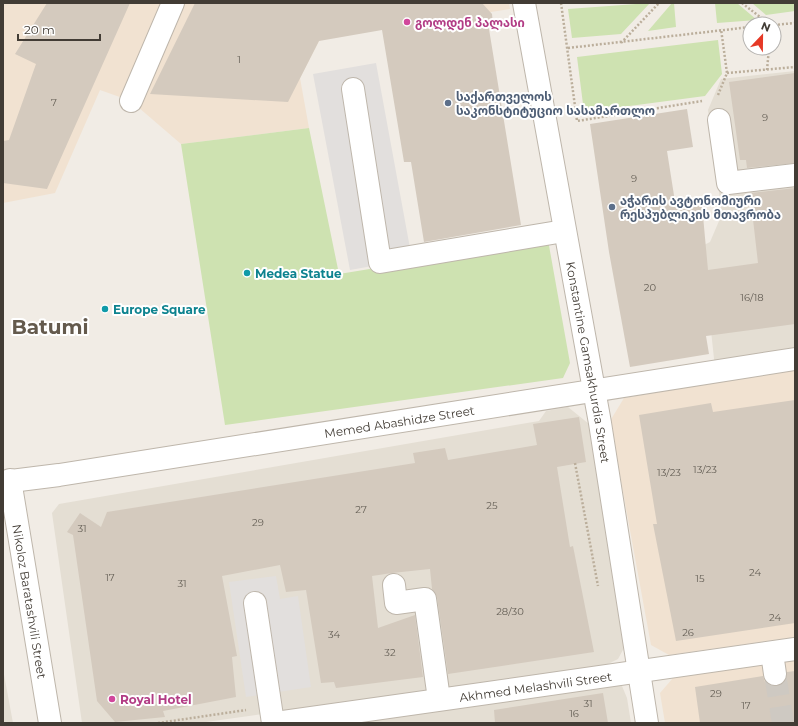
<svg xmlns="http://www.w3.org/2000/svg" width="798" height="726" viewBox="0 0 798 726" font-family="Montserrat,'Noto Sans Georgian',sans-serif">
	<style>
		.residential { fill: #e4ded3 }
		.commercial { fill: #f1e2d1 }
		.green { fill: #cee2b1 }
		.parking { fill: #e2dfdd }
		.building { fill: #d4cabe }
		.lines { fill: none; stroke-linecap: round; stroke-linejoin: round }
		.minor-tunnel { stroke: #cec9c2; stroke-width: 22; stroke-dasharray: 22 11; stroke-linecap: butt }
		.minor-casing { stroke: #beb6ab; stroke-width: 24 }
		.path { stroke: #bbae9b; stroke-width: 2.5; stroke-dasharray: 2 2; stroke-linecap: butt }
		.minor { stroke: #fff; stroke-width: 22 }
		.hotel-dot { fill: #d1479c; stroke: #fff; stroke-width: 1.5 }
		.service-dot { fill: #5c6f8a; stroke: #fff; stroke-width: 1.5 }
		.culture-dot { fill: #0f9aa8; stroke: #fff; stroke-width: 1.5 }
		.labels { text-anchor: middle; dominant-baseline: central; stroke-width: 4; stroke-linejoin: round; paint-order: stroke }
		.number-label { font-size: 10px; fill: #666057 }
		.hotel-label { font-size: 12px; font-weight: bold; fill: #b23c85; stroke: #fff; text-anchor: start }
		.service-label { font-size: 12px; font-weight: bold; fill: #4e5e75; stroke: #fff; text-anchor: start }
		.culture-label { font-size: 12px; font-weight: bold; fill: #0d838f; stroke: #fff; text-anchor: start }
		.street-label { font-size: 12px; fill: #423c35; stroke: #fff }
		.town-label { font-size: 20px; font-weight: bold; fill: #645a4d; stroke: #fff }
	</style>
	<rect width="100%" height="100%" fill="#f1ece5"/>
	<path class="residential" d="M795,71V353L715,368L702,246L710,242L722,214L708,110L721,79Z
		M568,407L589,424L624,648L618,659L606,665L199,723H82L52,513L59,504L539,421L546,411Z
		M3,669L13,723H3Z
		M609,683L622,686L627,698L631,723H342Z"/>
	<path class="commercial" d="M3,3H509L510,9L320,39L300,78L309,128L181,144L131,101L100,90L55,193L3,203Z
		M795,369V637L669,655L651,645L610,421L624,398Z
		M795,659V723H665L660,693L673,678Z"/>
	<path class="green" d="M650,3L621,34L572,38L568,9Z
		M672,3H674L676,27L648,31Z
		M715,3H737L757,20L717,23Z
		M752,3H795V11L766,15Z
		M718,40L722,74L705,96L584,112L577,57Z
		M309,128L339,274L548,240L570,363L563,378L225,425L181,144Z"/>
	<path class="parking" d="M376,63L412,259L350,270L313,74Z
		M276,576L280,599L298,596L311,687L246,697L229,582Z"/>
	<path class="building" d="M47,3H130L47,189L3,183V141L9,140L36,64L15,54Z
		M195,3H482L492,14L493,24L489,29L521,225L424,242L411,162H404L382,30L319,41L288,102L150,94Z
		M795,73V163L747,168L746,160H740L729,82Z
		M687,109L693,147L667,151L676,208L702,205L708,270L758,263L750,193L795,188V324L706,336L709,354L630,367L609,252L590,124Z
		M795,400V623L676,641L653,524H657L639,415L711,403L713,412Z
		M579,417L586,462L557,467L570,547L573,546L594,652L448,674L437,597L432,589L430,569L392,573L372,576L378,628L415,615L423,677L336,688L334,682L321,683L306,590L286,592L280,565L222,576L237,656L232,657L236,697L163,711L165,717L115,722L97,701L73,535L67,532L80,513L101,527L107,512L415,463L413,453L445,448L448,460L537,445L533,424Z
		M795,671V723H700L695,687L763,676L765,682L770,685L777,686L782,684L786,679L787,672Z
		M603,693L608,723H495L494,710Z"/>
	<g class="lines">
		<path class="minor-tunnel" d="M775,674L783,723"/>
		<defs>
			<g id="minor">
				<path id="s1" d="M524,3L600,423L647,723"/>
				<path d="M353,89L380,262L564,231"/>
				<path d="M131,101L173,3"/>
				<path d="M719,120L728,183L795,175"/>
				<path id="s2" d="M10,480L50,723"/>
				<path id="s3" d="M3,482L59,475L795,359"/>
				<path d="M394,585L396,603L425,599L439,699"/>
				<path d="M255,603L273,723"/>
				<path d="M772,653L775,674"/>
				<path id="s4" d="M276,723C449,698 622,675 795,649"/>
			</g>
		</defs>
		<use href="#minor" class="minor-casing"/>
		<path class="path" d="M561,3L577,121L702,101
			M742,3L769,24
			M774,25L795,23
			M621,43L659,3
			M568,48L750,27
			M767,70L769,48
			M727,73L795,67
			M718,95L727,73L721,29
			M575,463L598,586
			M158,723L246,710"/>
		<use href="#minor" class="minor"/>
	</g>
	<g class="hotel-dot">
		<circle cx="407" cy="22" r="4"/>
		<circle cx="112" cy="699" r="4"/>
	</g>
	<g class="service-dot">
		<circle cx="448" cy="103" r="4"/>
		<circle cx="612" cy="207" r="4"/>
	</g>
	<g class="culture-dot">
		<circle cx="247" cy="273" r="4"/>
		<circle cx="105" cy="309" r="4"/>
	</g>
	<g class="labels">
		<g class="number-label">
			<text x="239" y="59">1</text>
			<text x="54" y="102">7</text>
			<text x="765" y="117">9</text>
			<text x="634" y="178">9</text>
			<text x="650" y="287">20</text>
			<text x="752" y="297">16/18</text>
			<text x="705" y="469">13/23</text>
			<text x="669" y="472">13/23</text>
			<text x="492" y="505">25</text>
			<text x="361" y="509">27</text>
			<text x="258" y="522">29</text>
			<text x="82" y="528">31</text>
			<text x="755" y="572">24</text>
			<text x="110" y="577">17</text>
			<text x="700" y="578">15</text>
			<text x="182" y="583">31</text>
			<text x="510" y="611">28/30</text>
			<text x="775" y="617">24</text>
			<text x="688" y="632">26</text>
			<text x="334" y="634">34</text>
			<text x="390" y="652">32</text>
			<text x="716" y="693">29</text>
			<text x="588" y="703">31</text>
			<text x="746" y="705">17</text>
			<text x="574" y="713">16</text>
		</g>
		<g class="hotel-label">
			<text x="415" y="22">გოლდენ პალასი</text>
			<text x="120" y="699">Royal Hotel</text>
		</g>
		<g class="service-label">
			<text x="456" y="96">საქართველოს<tspan x="456" dy="14">საკონსტიტუციო სასამართლო</tspan></text>
			<text x="620" y="200">აჭარის ავტონომიური<tspan x="620" dy="14">რესპუბლიკის მთავრობა</tspan></text>
		</g>
		<g class="culture-label">
			<text x="255" y="273">Medea Statue</text>
			<text x="113" y="309">Europe Square</text>
		</g>
		<g class="street-label">
			<text stroke="none"><textPath href="#s1" startOffset="365">Konstantine Gamsakhurdia Street</textPath></text>
			<text stroke="none"><textPath href="#s3" startOffset="401">Memed Abashidze Street</textPath></text>
			<text stroke="none"><textPath href="#s2" startOffset="123">Nikoloz Baratashvili Street</textPath></text>
			<text stroke="none"><textPath href="#s4" startOffset="262">Akhmed Melashvili Street</textPath></text>
		</g>
		<g class="town-label">
			<text x="50" y="327">Batumi</text>
		</g>
	</g>
	<rect width="798" height="726" fill="none" stroke="#423c35" stroke-width="8"/>
	<g transform="translate(762 36) rotate(22)"><circle r="19" fill="#ffffff" stroke="#b3b1ae"/>
	<path d="M0-3L7 15L0 10L-7 15Z" fill="#e63926"/>
	<text y="-6" font-size="11" font-weight="bold" text-anchor="middle" fill="#423c35">N</text>
	</g>
	<path d="M18 34v6h82v-6" fill="none" stroke="#423c35" stroke-width="2"/>
	<text x="24" y="34" font-size="12" fill="#423c35" stroke="#ffffff" stroke-width="3" paint-order="stroke">20 m</text>
</svg>
